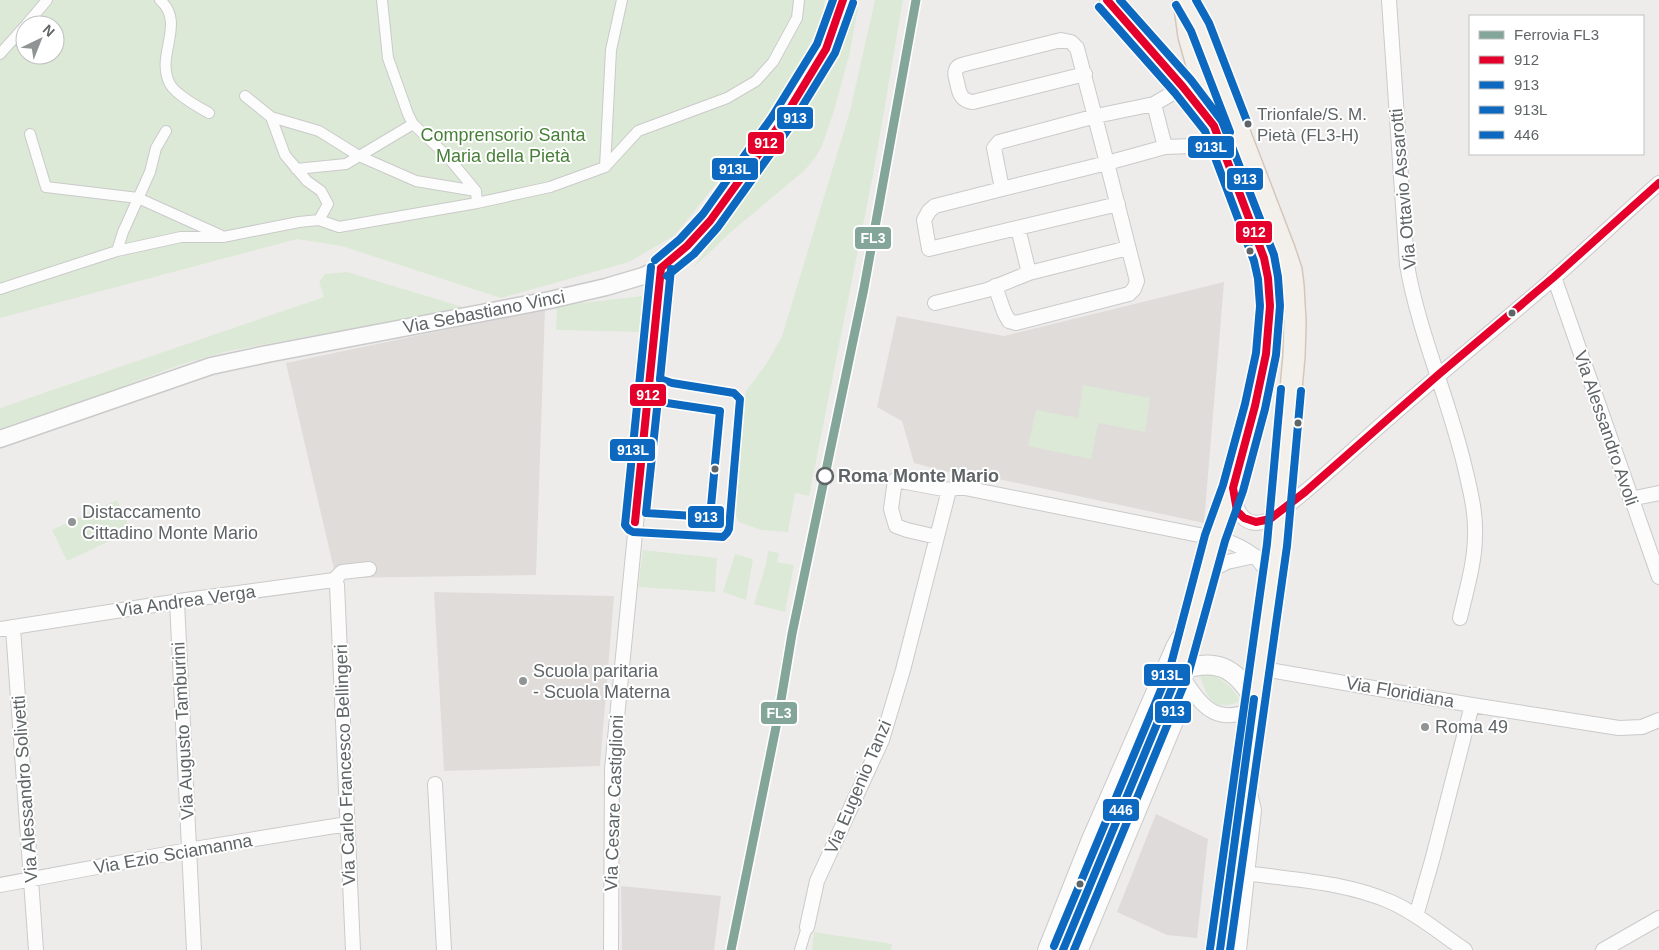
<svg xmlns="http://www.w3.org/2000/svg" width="1659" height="950" viewBox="0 0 1659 950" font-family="Helvetica,sans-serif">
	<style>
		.industrial { fill: #dedbda }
		.education { fill: #e0dcda }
		.green { fill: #dce9d6; fill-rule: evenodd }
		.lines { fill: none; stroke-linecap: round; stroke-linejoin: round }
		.pedestrian-casing { stroke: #cbcaca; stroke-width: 12 }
		.minor-casing { stroke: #cbcaca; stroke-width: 16 }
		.tertiary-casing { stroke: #cbcaca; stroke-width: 19 }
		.secondary-casing { stroke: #cacaca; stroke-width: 21 }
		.primary-casing { stroke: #d5c6b9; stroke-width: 24 }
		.pedestrian { stroke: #fcfcfc; stroke-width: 10 }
		.minor { stroke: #fcfcfc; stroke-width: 14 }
		.tertiary { stroke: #fcfcfc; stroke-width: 16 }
		.secondary { stroke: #fcfcfc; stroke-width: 19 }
		.primary { stroke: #f3efea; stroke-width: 21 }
		.bus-1-casing { stroke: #fff; stroke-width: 11 }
		.bus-2-casing { stroke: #fff; stroke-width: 11 }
		.bus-3-casing { stroke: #fff; stroke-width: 11 }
		.bus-4-casing { stroke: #fff; stroke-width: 11 }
		.bus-1 { stroke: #e4002b; stroke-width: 8 }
		.bus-2 { stroke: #0c69bf; stroke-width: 8 }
		.bus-3 { stroke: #0c69bf; stroke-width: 8 }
		.bus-4 { stroke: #0c69bf; stroke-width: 8 }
		.rail-1-casing { stroke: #fff; stroke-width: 12 }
		.rail-1 { stroke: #84a59a; stroke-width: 9 }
		.bus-dot { fill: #5f6567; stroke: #fff; stroke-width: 2 }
		.stop-dot { fill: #fff; stroke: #5f6567; stroke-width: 2.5 }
		.poi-dot { fill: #919495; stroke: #fff; stroke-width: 2 }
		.labels { text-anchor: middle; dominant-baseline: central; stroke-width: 4; stroke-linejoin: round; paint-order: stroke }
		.bus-label { font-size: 17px; fill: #5f6567; stroke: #fff; text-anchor: start }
		.park-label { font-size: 18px; fill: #467f37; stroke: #fff }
		.street-label { font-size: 18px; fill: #5f6567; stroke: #fff }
		.stop-label { font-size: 18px; font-weight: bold; fill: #5f6567; stroke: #fff; text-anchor: start }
		.poi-label { font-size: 18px; fill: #5f6567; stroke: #fff; text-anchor: start }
		.line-badge { stroke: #fff; stroke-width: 2 }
		.badge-label { font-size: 14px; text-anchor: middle; font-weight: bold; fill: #fff }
	</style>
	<rect width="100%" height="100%" fill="#eeecea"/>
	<path class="industrial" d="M1156,814L1208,839L1197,938L1167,935L1117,912Z
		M621,886L721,896L714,950H622Z"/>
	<path class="education" d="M1224,282L1204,523L961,471L948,472L914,463L902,421L877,407L897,316L1004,336Z
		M545,309L536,575L336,578L286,363Z
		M434,592L614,596L600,766L444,771Z"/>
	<path class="green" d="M0,0H825L821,20L805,55L779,98L748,144L675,235L629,262L501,298L342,246L297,239L0,318ZM25,25H55V55H25Z
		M875,0H903L873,175L809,496L795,493L788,532L761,530L739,522L735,514L741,426L746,391L767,363L782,336L850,111Z
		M851,8H858L849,56L833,114L822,146L815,158L804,171L731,232L693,268L827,73L844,39Z
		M347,272L466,308L228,351L179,365L95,397L0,429V408L324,297L319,282L325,274Z
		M642,296L641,332L556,330L557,306Z
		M1083,385L1150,398L1145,432L1098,423L1091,459L1028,446L1036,410L1078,418Z
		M117,500L131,531L67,561L52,530Z
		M643,550L717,558L715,592L638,587Z
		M768,551L779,553L777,562L794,565L785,612L754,604L766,564Z
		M735,554L753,559L746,600L723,592Z
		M1204,671C1220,677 1233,686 1240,701C1213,714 1206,696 1199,673Z
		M814,932L892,944L891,950H812Z"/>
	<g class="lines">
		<defs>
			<path id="pedestrian" d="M160,0C186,23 156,54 169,82C173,93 198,107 209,113
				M382,0L388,58L408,114L413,124L447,156L476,191L477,203
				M26,25L47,0
				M0,54L25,26
				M245,96L271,117L285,155L307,181L321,191L328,204L319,220
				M271,117L319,131L359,156L416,181L476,191
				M30,134L46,187L138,198L220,235
				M605,167L611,50L622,0
				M296,169L346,164L413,124
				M117,251L123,232L150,172L156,148L166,131
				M0,289L117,251L181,237H223L299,222L319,220L339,227L477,203L550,187L605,167L638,131L727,98L756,81L773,62L797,18L799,0
				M800,950L807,927"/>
			<path id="minor" d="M1107,0L1179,82L1209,119
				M1389,0L1407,265C1419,334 1449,399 1465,468C1470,489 1476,513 1475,535C1475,563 1466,591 1460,618
				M1085,74L973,102C961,101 959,93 957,82C956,78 954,74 956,70C957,66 961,65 965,64L1061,40L1071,42L1077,48L1107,163L1002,189L994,148L999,142L1096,116L1154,104
				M1165,147L1220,145
				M1002,189L935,206L929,211L924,220L929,249L1118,204
				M1018,228L1029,273L1128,248
				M1554,277L1659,577
				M995,286L1004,312L1009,321L1016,323L1129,294L1134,289L1137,281L1107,163L1165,147L1154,104L1183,87
				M935,303L987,290L1029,273
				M949,490L960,487L1224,540C1246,548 1264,558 1270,582
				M1233,491C1235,509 1243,529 1266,521C1275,518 1283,509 1290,504C1319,481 1346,456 1373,432C1433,379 1495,329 1555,277C1590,246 1624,214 1659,183
				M1630,499L1659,493
				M1207,572L1227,562L1255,556
				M334,580L337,585L353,950
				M177,602L194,950
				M13,628L36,950
				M0,629L186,600L334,580L342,572L369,569
				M1258,668L1472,705L1619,728L1642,727L1659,720
				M1186,682C1204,711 1220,724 1253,709
				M435,784L444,950
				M1246,873C1295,880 1345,882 1391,902C1418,914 1441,934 1465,950
				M0,885L188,850L347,824
				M1416,916L1433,857L1472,705
				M807,927L817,881L882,740L903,670L949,490L895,480L891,509L896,526L907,530L937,537
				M611,950L612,769L661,268
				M1045,950L1089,839L1173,647L1178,638L1190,629
				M1081,950L1190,688
				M1239,950L1254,810L1248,785
				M1603,950L1659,918"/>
			<path id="tertiary" d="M0,439L211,366L267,354L550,300L606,287L643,276L661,268L687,249L732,192L767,144L826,49L831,38L843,0"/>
			<path id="secondary" d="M1179,671C1215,657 1235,667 1254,699"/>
			<path id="primary" d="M1197,22L1284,249L1291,270L1293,286L1295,322L1294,356L1277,545L1220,950
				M1063,950L1179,671L1215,538L1233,488L1255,406L1266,354L1270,306L1268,278L1264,258L1214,126L1189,36L1184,0"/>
		</defs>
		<use href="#pedestrian" class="pedestrian-casing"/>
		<use href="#minor" class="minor-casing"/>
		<use href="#tertiary" class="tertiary-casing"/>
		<use href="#secondary" class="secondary-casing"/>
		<use href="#primary" class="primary-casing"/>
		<use href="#pedestrian" class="pedestrian"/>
		<use href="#minor" class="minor"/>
		<use href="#tertiary" class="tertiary"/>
		<use href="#secondary" class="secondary"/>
		<use href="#primary" class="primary"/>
		<defs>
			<path id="bus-1" d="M1107,0L1183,87L1214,126L1264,258L1268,278L1270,306L1266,354L1255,406L1233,488L1237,511L1244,518L1256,522L1270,519L1305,492L1438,375L1554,277L1659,183
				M661,268L687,246L710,221L781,123L826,49L843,0
				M635,522L661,268"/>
			<path id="bus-2" d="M1176,5L1191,31L1230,132
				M667,276L694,254L718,227L789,128L835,53L853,3
				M660,379L671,269
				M658,399L667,403L720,411L710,517L646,513Z
				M1074,950L1188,675L1225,541L1243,491L1265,409L1276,355L1280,306L1278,277L1274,255L1222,121L1191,80L1120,0
				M1230,950L1287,546L1301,391"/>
			<path id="bus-3" d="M1196,0L1209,23L1248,124
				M655,260L680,239L703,214L772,117L817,44L833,0
				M651,267L625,525L629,530L633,532L723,537L727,533L729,529L740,399L734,393L672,383L660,379
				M1054,946L1170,668L1205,535L1223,485L1245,404L1256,353L1260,306L1258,279L1254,261L1205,131L1175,93L1099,7
				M1210,949L1267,544L1281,389"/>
			<path id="bus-4" d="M1063,950L1179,671
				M1220,950L1254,699"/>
		</defs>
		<use href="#bus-1" class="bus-1-casing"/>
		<use href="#bus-2" class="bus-2-casing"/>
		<use href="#bus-3" class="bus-3-casing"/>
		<use href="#bus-4" class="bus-4-casing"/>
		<use href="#bus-1" class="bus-1"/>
		<use href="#bus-2" class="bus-2"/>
		<use href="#bus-3" class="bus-3"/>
		<use href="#bus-4" class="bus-4"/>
		<defs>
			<path id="rail-1" d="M731,950L779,712L792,634L864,288L916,0"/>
		</defs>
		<use href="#rail-1" class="rail-1-casing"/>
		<use href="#rail-1" class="rail-1"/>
	</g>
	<g class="bus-dot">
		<circle cx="1248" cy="124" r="4.5"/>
		<circle cx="1250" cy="251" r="4.5"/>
		<circle cx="1512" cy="313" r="4.5"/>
		<circle cx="1298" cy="423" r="4.5"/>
		<circle cx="715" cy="469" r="4.5"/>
		<circle cx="1080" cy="884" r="4.5"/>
	</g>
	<circle class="stop-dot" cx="825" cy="476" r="8"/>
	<g class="poi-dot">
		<circle cx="72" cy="522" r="5"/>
		<circle cx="523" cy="681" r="5"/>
		<circle cx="1425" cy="727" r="5"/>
	</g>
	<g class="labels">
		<g class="bus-label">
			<text x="1257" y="114">Trionfale/S. M.<tspan x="1257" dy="21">Pietà (FL3-H)</tspan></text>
		</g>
		<g class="park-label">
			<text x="503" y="135">Comprensorio Santa<tspan x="503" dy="21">Maria della Pietà</tspan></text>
		</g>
		<g class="street-label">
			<text transform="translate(1403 189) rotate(-95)">Via Ottavio Assarotti</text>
			<text transform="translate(484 312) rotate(-11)">Via Sebastiano Vinci</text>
			<text transform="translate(1606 428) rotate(71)">Via Alessandro Avoli</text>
			<text transform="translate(186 601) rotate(-8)">Via Andrea Verga</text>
			<text transform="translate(1400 692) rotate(10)">Via Floridiana</text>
			<text transform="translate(183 731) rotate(-93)">Via Augusto Tamburini</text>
			<text transform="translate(345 765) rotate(-92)">Via Carlo Francesco Bellingeri</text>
			<text transform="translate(858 787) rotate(-67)">Via Eugenio Tanzi</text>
			<text transform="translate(25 789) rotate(-94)">Via Alessandro Solivetti</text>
			<text transform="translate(614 803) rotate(-88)">Via Cesare Castiglioni</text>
			<text transform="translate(173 854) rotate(-10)">Via Ezio Sciamanna</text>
		</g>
		<g class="stop-label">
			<text x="838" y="476">Roma Monte Mario</text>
		</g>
		<g class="poi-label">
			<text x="82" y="512">Distaccamento<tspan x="82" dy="21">Cittadino Monte Mario</tspan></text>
			<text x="533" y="671">Scuola paritaria<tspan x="533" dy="21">- Scuola Materna</tspan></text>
			<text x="1435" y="727">Roma 49</text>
		</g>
	</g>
	<g class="line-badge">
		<rect x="776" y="106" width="38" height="24" rx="5" fill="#0c69bf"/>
		<rect x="747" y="131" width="38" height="24" rx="5" fill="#e4002b"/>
		<rect x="1187" y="135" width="48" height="24" rx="5" fill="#0c69bf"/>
		<rect x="711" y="157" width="48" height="24" rx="5" fill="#0c69bf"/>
		<rect x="1226" y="167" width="38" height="24" rx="5" fill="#0c69bf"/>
		<rect x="1235" y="220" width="38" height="24" rx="5" fill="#e4002b"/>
		<rect x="854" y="226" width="38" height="24" rx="5" fill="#84a59a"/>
		<rect x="629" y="383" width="38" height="24" rx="5" fill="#e4002b"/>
		<rect x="609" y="438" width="47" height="24" rx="5" fill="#0c69bf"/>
		<rect x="687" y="505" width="38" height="24" rx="5" fill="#0c69bf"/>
		<rect x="1143" y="663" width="48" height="24" rx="5" fill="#0c69bf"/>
		<rect x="1154" y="700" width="38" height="24" rx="5" fill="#0c69bf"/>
		<rect x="760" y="701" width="38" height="24" rx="5" fill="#84a59a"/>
		<rect x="1102" y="798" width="38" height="24" rx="5" fill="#0c69bf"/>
	</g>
	<g class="badge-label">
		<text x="795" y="123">913</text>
		<text x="766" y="148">912</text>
		<text x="1211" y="152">913L</text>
		<text x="735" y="174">913L</text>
		<text x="1245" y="184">913</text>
		<text x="1254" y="237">912</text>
		<text x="873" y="243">FL3</text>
		<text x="648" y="400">912</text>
		<text x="633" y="455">913L</text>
		<text x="706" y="522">913</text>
		<text x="1167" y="680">913L</text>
		<text x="1173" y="716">913</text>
		<text x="779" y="718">FL3</text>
		<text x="1121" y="815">446</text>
	</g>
	<rect x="1469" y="15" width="175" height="140" fill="#ffffff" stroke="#bfc1c2"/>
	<rect x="1479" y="31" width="25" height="8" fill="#84a59a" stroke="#bfc1c2"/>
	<text x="1514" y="40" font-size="15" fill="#5f6567">Ferrovia FL3</text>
	<rect x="1479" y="56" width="25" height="8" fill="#e4002b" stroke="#bfc1c2"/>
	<text x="1514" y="65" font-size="15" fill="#5f6567">912</text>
	<rect x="1479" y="81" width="25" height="8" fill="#0c69bf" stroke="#bfc1c2"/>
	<text x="1514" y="90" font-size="15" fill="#5f6567">913</text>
	<rect x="1479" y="106" width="25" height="8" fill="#0c69bf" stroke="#bfc1c2"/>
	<text x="1514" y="115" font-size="15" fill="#5f6567">913L</text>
	<rect x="1479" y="131" width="25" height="8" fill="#0c69bf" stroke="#bfc1c2"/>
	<text x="1514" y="140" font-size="15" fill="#5f6567">446</text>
	<g transform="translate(40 40) rotate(43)"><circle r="24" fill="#ffffff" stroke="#bfc1c2"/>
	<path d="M0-4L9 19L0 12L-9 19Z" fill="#919495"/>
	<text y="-8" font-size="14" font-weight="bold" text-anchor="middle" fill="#5f6567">N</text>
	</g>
</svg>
